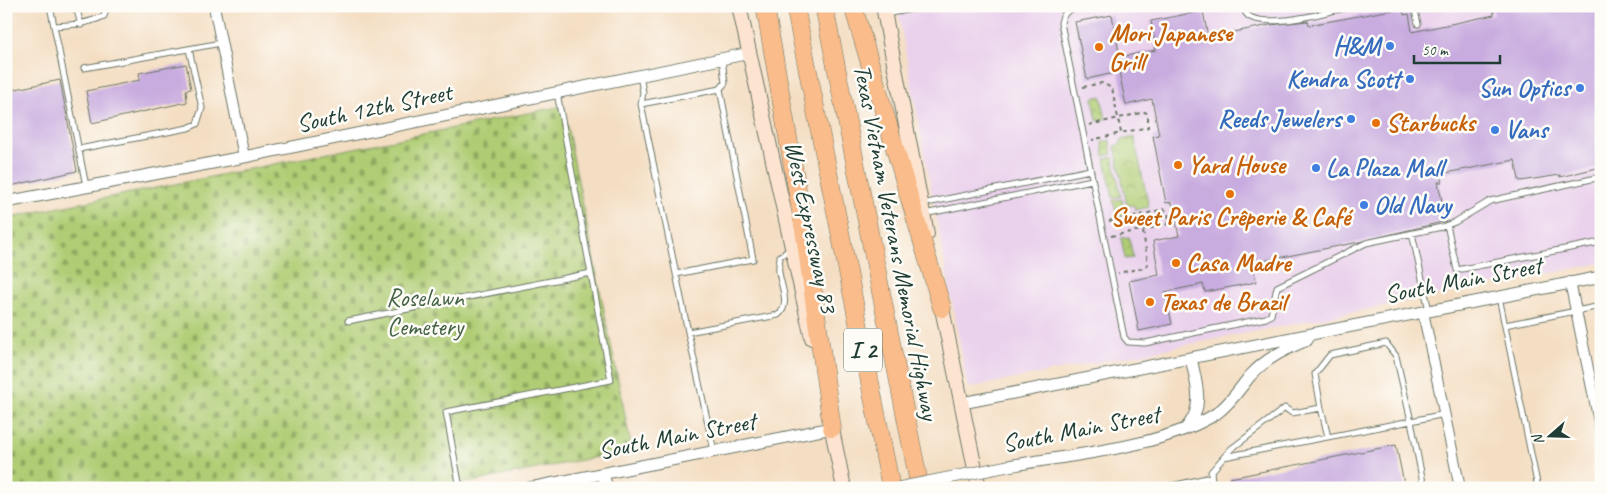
<svg xmlns="http://www.w3.org/2000/svg" width="1607" height="494" viewBox="0 0 1607 494" font-family="Caveat,sans-serif">
	<style>
		.built { fill: #ead1ec }
		.grass { fill: url(#grass-dots); stroke: #688554 }
		.cemetery { fill: url(#cemetery-stones); stroke: #688554 }
		.park { fill: url(#park-crowns); stroke: #688554 }
		.building { fill: #c8abdf }
		.lines { fill: none; stroke-linecap: round; stroke-linejoin: round }
		.service-casing { stroke: #6a7566; stroke-width: 7 }
		.minor-casing { stroke: #6a7566; stroke-width: 12 }
		.tertiary-casing { stroke: #6a7566; stroke-width: 13 }
		.secondary-casing { stroke: #6a7566; stroke-width: 16 }
		.motorway-casing { stroke: #6a7566; stroke-width: 19 }
		.path { stroke: #6a7566; stroke-width: 2; stroke-dasharray: 4 4; stroke-linecap: butt }
		.service { stroke: #fff; stroke-width: 5 }
		.minor { stroke: #fff; stroke-width: 10 }
		.tertiary { stroke: #fff; stroke-width: 11 }
		.secondary { stroke: #fde4d0; stroke-width: 14 }
		.motorway { stroke: #f9bc8a; stroke-width: 18 }
		.tertiary-bridge-casing { stroke: #6a7566; stroke-width: 13; stroke-linecap: butt }
		.tertiary-bridge { stroke: #fff; stroke-width: 11 }
		.shop-dot { fill: #3f7fe0; stroke: #fdfcf7; stroke-width: 2 }
		.food-dot { fill: #e8710a; stroke: #fdfcf7; stroke-width: 2 }
		.labels { text-anchor: middle; dominant-baseline: central; stroke-width: 5; stroke-linejoin: round; paint-order: stroke }
		.shield { fill: #fdfcf7; stroke: #62766e; stroke-width: 1 }
		.shield-label { font-size: 24px; font-weight: bold; fill: #1f3d34 }
		.food-label { font-size: 25px; font-weight: bold; fill: #c56008; stroke: #fdfcf7; text-anchor: start }
		.shop-label { font-size: 25px; font-weight: bold; fill: #366cbe; stroke: #fdfcf7; text-anchor: end }
		.street-label { font-size: 25px; fill: #1f3d34; stroke: #fdfcf7 }
		.park-label { font-size: 25px; fill: #436144; stroke: #fdfcf7 }
	</style>
	<defs>
		<pattern id="grass-dots" width="8" height="8" patternUnits="userSpaceOnUse" patternTransform="scale(1.25)"><rect width="8" height="8" fill="#b0cd74"/><path d="M2 2h.1M6 6h.1" fill="none" stroke="#8fa860" stroke-width="1.8" stroke-linecap="round"/></pattern>
		<pattern id="cemetery-stones" width="16" height="16" patternUnits="userSpaceOnUse" patternTransform="scale(1.25)"><rect width="16" height="16" fill="#b0cd74"/><path d="M2 7V4a2 2 0 0 1 4 0v3zM10 15v-3a2 2 0 0 1 4 0v3z" fill="#8fa860"/></pattern>
		<pattern id="park-crowns" width="20" height="18" patternUnits="userSpaceOnUse" patternTransform="scale(1.25)"><rect width="20" height="18" fill="#b0cd74"/><path d="M2 6a3 3 0 1 1 6 0M12 15a3 3 0 1 1 6 0" fill="none" stroke="#8fa860"/></pattern>
	</defs>
	<rect width="100%" height="100%" fill="#fdfcf7"/>
	<filter id="ink" filterUnits="userSpaceOnUse"><feTurbulence type="fractalNoise" baseFrequency=".02" numOctaves="2"/><feDisplacementMap in="SourceGraphic" scale="10" xChannelSelector="R" yChannelSelector="G"/><feConvolveMatrix kernelMatrix="1 2 1 2 8 2 1 2 1" color-interpolation-filters="sRGB"/></filter>
	<filter id="wash" filterUnits="userSpaceOnUse"><feTurbulence type="fractalNoise" baseFrequency=".0096" numOctaves="4" result="noise"/><feDisplacementMap in="SourceGraphic" scale="20" xChannelSelector="R" yChannelSelector="G"/><feGaussianBlur stdDeviation="1.12" result="paint"/><feColorMatrix in="noise" values="0 0 0 0 0 0 0 0 0 0 0 0 0 0 0 0 0 1.4 0 .05"/><feComposite in="paint" operator="in"/></filter>
	<g filter="url(#wash)">
		<rect width="100%" height="100%" fill="#f4dec3"/>
		<path class="built" d="M897,6H1601V263L968,388Z"/>
		<path class="grass" d="M1101,96L1106,119L1097,121L1093,98Z
			M1110,140L1112,154L1104,156L1102,142Z
			M1113,157L1121,196L1113,198L1105,159Z
			M1122,199L1125,215L1117,217L1113,200Z
			M1129,237L1133,258L1125,259L1121,238Z"/>
		<path class="cemetery" d="M563,106L632,450L441,488H6V218Z"/>
		<path class="park" d="M1134,137L1149,207L1135,210L1134,205L1127,206L1115,146L1121,144V140Z"/>
		<g id="blocks">
			<path class="building" d="M1493,6H1601V167L1560,177V175L1521,181L1519,180L1515,160L1440,174L1442,182H1438L1446,221L1359,242L1252,263L1256,282L1205,292L1203,284L1165,292L1172,324L1139,331L1129,281L1159,275L1153,241L1179,236L1172,202L1166,203L1153,136L1159,135L1152,99L1126,105L1119,72L1087,79L1075,22L1112,15L1120,57L1156,50L1151,21L1203,11L1208,37L1270,25L1308,21L1309,25L1403,8L1404,15L1409,14L1412,32L1494,15Z
				M186,64L191,89L186,90L187,102L92,123L86,91L140,80L139,73Z
				M60,80L77,171L6,187V91Z
				M1396,445L1405,488H1232L1230,478Z"/>
		</g>
	</g>
	<g filter="url(#ink)">
		<use href="#blocks" fill-opacity="0" stroke="#6a7566" stroke-width="1"/>
		<g class="lines">
			<defs>
				<path id="service" d="M50,6L86,186
					M67,6L77,10
					M1082,6C1070,9 1063,11 1061,23L1124,337L1128,342L1145,343L1266,318L1271,315L1277,287L1366,243L1442,227L1455,222L1490,201L1601,177
					M1243,6C1244,11 1247,16 1252,18C1276,27 1328,12 1353,6
					M1414,6L1418,24
					M77,10L81,25
					M885,14L928,6
					M54,26C72,25 87,24 104,16L107,6
					M84,68L221,43
					M640,76L643,92L641,104
					M720,89L725,83L722,59
					M79,149L188,128L197,124L202,108L189,49
					M922,204L1090,170
					M924,214L1092,180
					M1447,225L1457,270L1601,242
					M1412,233L1429,311
					M676,274L753,259L720,89L641,104L688,332
					M1499,297L1538,488
					M348,321L591,273
					M1505,325L1601,306
					M1321,408L1328,437
					M714,451L688,332L778,315C791,305 781,287 779,272C778,267 780,261 780,256L791,249
					M1224,457L1411,421L1424,488
					M460,488L446,412L611,380L557,93
					M1163,488L1211,477
					M1213,488L1211,472L1231,449L1285,408L1292,413L1321,408L1315,374L1330,355L1386,343L1396,356L1411,421L1445,414"/>
				<path id="minor" d="M214,6L244,157
					M1570,282L1601,431
					M1423,312L1460,488"/>
				<path id="tertiary" d="M6,202L244,157L750,53
					M962,403L1601,277
					M1187,427C1205,406 1196,383 1191,358
					M1008,466C1069,455 1166,447 1217,413C1231,403 1240,388 1250,376C1266,358 1286,349 1307,340
					M603,474L607,488
					M530,488L832,428"/>
				<path id="secondary" d="M739,6L812,338
					M883,6L927,234
					M940,299L979,488
					M830,420L844,488"/>
				<path id="motorway" d="M765,6L805,235L832,428
					M795,6L891,488
					M824,6L920,488
					M853,6L942,308"/>
			</defs>
			<use href="#service" class="service-casing"/>
			<use href="#minor" class="minor-casing"/>
			<use href="#tertiary" class="tertiary-casing"/>
			<use href="#secondary" class="secondary-casing"/>
			<use href="#motorway" class="motorway-casing"/>
			<path class="path" d="M1083,87L1102,83L1112,88L1121,133L1092,140
				M1089,125L1145,112L1148,114V127L1121,133
				M1109,221L1139,215L1141,218L1148,264L1144,268L1118,273
				M1111,236L1166,225L1169,221L1168,213L1164,209L1140,215"/>
			<use href="#service" class="service"/>
			<use href="#minor" class="minor"/>
			<use href="#tertiary" class="tertiary"/>
			<use href="#secondary" class="secondary"/>
			<use href="#motorway" class="motorway"/>
			<defs>
				<path id="tertiary-bridge" d="M898,488L1008,466"/>
			</defs>
			<use href="#tertiary-bridge" class="tertiary-bridge-casing"/>
			<use href="#tertiary-bridge" class="tertiary-bridge"/>
		</g>
	</g>
	<g class="shop-dot">
		<circle cx="1390" cy="46" r="5"/>
		<circle cx="1410" cy="79" r="5"/>
		<circle cx="1580" cy="88" r="5"/>
		<circle cx="1351" cy="119" r="5"/>
		<circle cx="1495" cy="130" r="5"/>
		<circle cx="1316" cy="168" r="5"/>
		<circle cx="1364" cy="205" r="5"/>
	</g>
	<g class="food-dot">
		<circle cx="1099" cy="47" r="5"/>
		<circle cx="1376" cy="123" r="5"/>
		<circle cx="1178" cy="165" r="5"/>
		<circle cx="1230" cy="194" r="5"/>
		<circle cx="1176" cy="263" r="5"/>
		<circle cx="1150" cy="302" r="5"/>
	</g>
	<g class="labels">
		<rect class="shield" x="844" y="328.5" width="38" height="43" rx="4"/>
		<g class="shield-label">
			<text x="863" y="350">I 2</text>
		</g>
		<g class="food-label">
			<text x="1109" y="33">Mori Japanese<tspan x="1109" dy="29">Grill</tspan></text>
			<text x="1386" y="123">Starbucks</text>
			<text x="1188" y="165">Yard House</text>
			<text x="1230" y="217" text-anchor="middle">Sweet Paris Crêperie &amp; Café</text>
			<text x="1186" y="263">Casa Madre</text>
			<text x="1160" y="302">Texas de Brazil</text>
		</g>
		<g class="shop-label">
			<text x="1380" y="46">H&amp;M</text>
			<text x="1400" y="79">Kendra Scott</text>
			<text x="1570" y="88">Sun Optics</text>
			<text x="1341" y="119">Reeds Jewelers</text>
			<text x="1505" y="130" text-anchor="start">Vans</text>
			<text x="1326" y="168" text-anchor="start">La Plaza Mall</text>
			<text x="1374" y="205" text-anchor="start">Old Navy</text>
		</g>
		<g class="street-label">
			<text transform="translate(374 108) rotate(-12)">South 12th Street</text>
			<text transform="translate(811 227) rotate(78)">West Expressway 83</text>
			<text transform="translate(896 242) rotate(79)">Texas Vietnam Veterans Memorial Highway</text>
			<text transform="translate(1463 280) rotate(-11)">South Main Street</text>
			<text transform="translate(1081 429) rotate(-11)">South Main Street</text>
			<text transform="translate(677 436) rotate(-11)">South Main Street</text>
		</g>
		<g class="park-label">
			<text x="425" y="298">Roselawn<tspan x="425" dy="29">Cemetery</tspan></text>
		</g>
	</g>
	<rect width="1607" height="494" fill="none" stroke="#fdfcf7" stroke-width="25"/>
	<g transform="translate(1550 436) rotate(250)" stroke="#fdfcf7" stroke-width="4" paint-order="stroke">
	<path d="M0-4L9 19L0 12L-9 19Z" fill="#1f3d34"/>
	<text y="-8" font-size="14" font-weight="bold" text-anchor="middle" fill="#1f3d34">N</text>
	</g>
	<path d="M1414 55v8h86v-8" fill="none" stroke="#1f3d34" stroke-width="2.5"/>
	<text x="1422" y="55" font-size="15" fill="#1f3d34" stroke="#fdfcf7" stroke-width="4" paint-order="stroke">50 m</text>
</svg>
